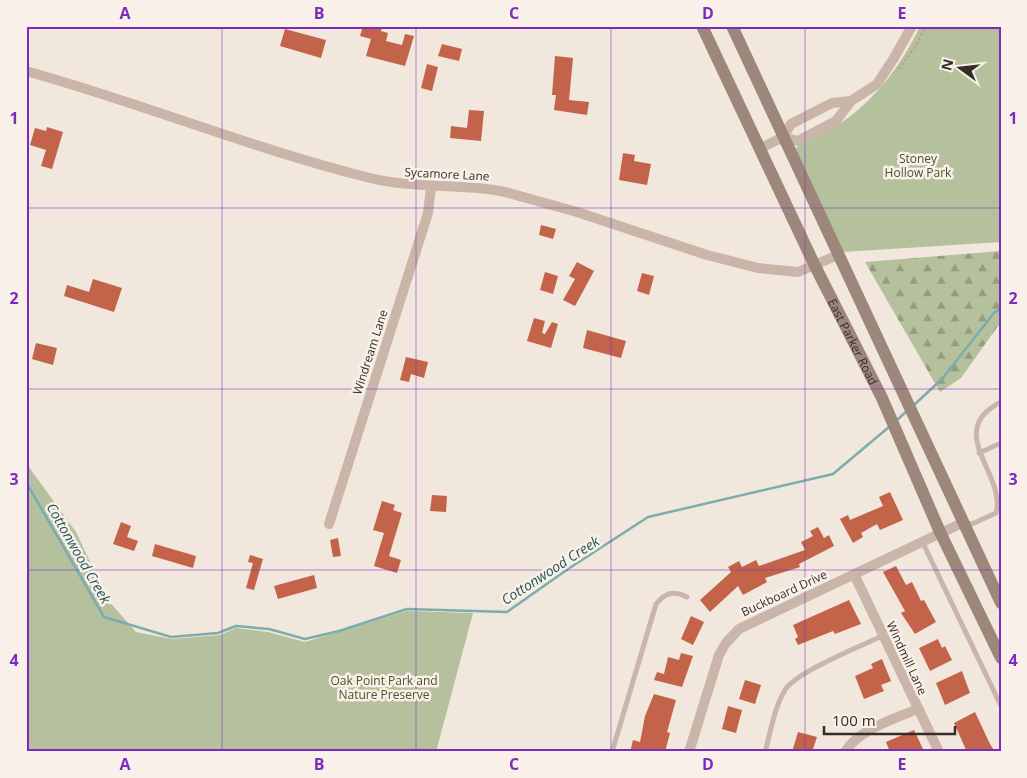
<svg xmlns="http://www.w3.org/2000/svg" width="1027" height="778" viewBox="0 0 1027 778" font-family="'Open Sans',sans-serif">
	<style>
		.forest { fill: url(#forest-firs) }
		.green { fill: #b5c09d }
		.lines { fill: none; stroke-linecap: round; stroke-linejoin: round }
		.stream { stroke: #7cadae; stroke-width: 2.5 }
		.building { fill: #c36349 }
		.path { stroke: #b5a093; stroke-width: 2; stroke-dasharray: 2.5 2.5; stroke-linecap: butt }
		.service { stroke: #c9b6a8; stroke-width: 5 }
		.minor { stroke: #c9b6a8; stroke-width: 10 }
		.secondary { stroke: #9d867a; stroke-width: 12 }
		.grid { fill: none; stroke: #7b2cbf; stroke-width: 1; stroke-opacity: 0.55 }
		.labels { text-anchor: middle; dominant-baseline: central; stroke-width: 5; stroke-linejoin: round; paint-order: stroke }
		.park-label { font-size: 12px; fill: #47542d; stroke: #f9f1e9 }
		.street-label { font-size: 12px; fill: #362c28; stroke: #f9f1e9 }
		.water-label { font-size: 14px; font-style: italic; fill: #1f5557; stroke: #f9f1e9 }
		.neatline { fill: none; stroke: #7b2cbf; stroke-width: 2 }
		.grid-label { font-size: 16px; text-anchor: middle; font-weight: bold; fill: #7b2cbf }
	</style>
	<defs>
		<pattern id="forest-firs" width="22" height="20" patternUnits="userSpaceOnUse" patternTransform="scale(1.25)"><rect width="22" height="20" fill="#b5c09d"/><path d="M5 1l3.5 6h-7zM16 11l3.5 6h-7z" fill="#949c80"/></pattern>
	</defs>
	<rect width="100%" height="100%" fill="#f1e7dc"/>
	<path class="forest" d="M1001,251V327L998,326L961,378L940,392L865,262Z"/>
	<path class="green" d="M920,26H1001V242L843,252L795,148C810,140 825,133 839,124C874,102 903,63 920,26Z
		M26,463L76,532L107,599L136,632L172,639L220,635L236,628L268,632L305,642L407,611L473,613L436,752H26Z"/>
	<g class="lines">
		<path class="stream" d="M914,405L942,379L994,313L1001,308
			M897,420L908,410
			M26,482L104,617L171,637L218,633L236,626L269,629L305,639L339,631L407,609L507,612L568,569L648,517L833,474L889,427"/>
	</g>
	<path class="building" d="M363,26H382L381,31L388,33L386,41L402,45L405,34L414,36L405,66L366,56L371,39L360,36Z
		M285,29L326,40L321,58L280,46Z
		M442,44L462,49L459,61L438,56Z
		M555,56L573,58L569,100L589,102L587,115L554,110L556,95H552Z
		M427,64L438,67L432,91L421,88Z
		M469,110L484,111L481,141L450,138L451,126L467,128Z
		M47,127L63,132L52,169L41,166L46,150L30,145L35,128L46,131Z
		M623,153L635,155L634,161L651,164L647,185L619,180Z
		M541,225L556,229L553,239L539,235Z
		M577,262L594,271L575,306L563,300L575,279L569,276Z
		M545,272L558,276L553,294L540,290Z
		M642,273L654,276L649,295L637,291Z
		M93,279L122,288L114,312L64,296L67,285L89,292Z
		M534,318L545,321L542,333L545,334L552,322L558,324L551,348L527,341Z
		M587,330L626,341L621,358L583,348Z
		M36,343L57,348L53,365L32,359Z
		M406,357L428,362L424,378L411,374L409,382L400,380Z
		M890,492L903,520L880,530L877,524L861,533L863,537L853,543L840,519L848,515L850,520L883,506L879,497Z
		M432,495L447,496L446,512L430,511Z
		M382,501L395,505L393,510L402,513L389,556L401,560L397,573L374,566L384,533L373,530Z
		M121,522L131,526L127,537L138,541L134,551L113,544Z
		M818,527L824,538L829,535L834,546L799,564L800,567L765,578L767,582L743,595L738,586L710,612L700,600L731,572L728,567L739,561L742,567L756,560L759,566L805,550L801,542L813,536L810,531Z
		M338,538L341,556L333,557L330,540Z
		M155,544L196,556L193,568L152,556Z
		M250,555L263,559L254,590L246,588L253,563L248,562Z
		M896,566L906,585L912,582L921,601L924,600L936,622L915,634L901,613L905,611L883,572Z
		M314,575L317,588L278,599L274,586Z
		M849,600L861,624L835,634L833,631L798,645L795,639L798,637L793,625Z
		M691,616L704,622L693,645L681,639Z
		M938,639L942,648L945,646L952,660L930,671L919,648Z
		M681,653L693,656L682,687L654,680L657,672L664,674L668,657L679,660Z
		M882,659L891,681L881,685L884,691L864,699L855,676L873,668L871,664Z
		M962,671L970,693L945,705L936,683Z
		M745,680L761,685L755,704L739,699Z
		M654,694L676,700L667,732L670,733L665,752H630L633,740L640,742L645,716Z
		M728,706L742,710L736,733L722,729Z
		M975,712L990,744L995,752H967L954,723Z
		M914,730L923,749L915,752L912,750L890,752L886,742Z
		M798,732L817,737L812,752H792Z"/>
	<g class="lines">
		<path class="path" d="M899,69L915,47L926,26"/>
		<path class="service" d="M979,453L1001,443
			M965,523L972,524L996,513C1007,475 943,431 1001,402
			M922,541L1001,706
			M612,752L656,604C665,593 673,590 687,597
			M765,752C771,731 774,708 785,690C796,672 861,646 882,636"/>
		<path class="minor" d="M26,71C141,103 251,148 366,177C415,190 462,182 509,193L577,212L707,255L758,268L798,272L838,255
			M851,101L877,84L894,58L912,26
			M759,149L783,137L791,124L832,103L851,101L836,121L798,141L783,137
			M329,524L428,213L431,187
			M854,574L939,752
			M689,752L719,655L726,643L739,629L962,523
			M845,752C859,729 893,720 917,709"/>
		<g class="secondary">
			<path id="s1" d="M702,26L815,266L882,398L940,532L1001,658"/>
			<path d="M732,26L1001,603"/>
		</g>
	</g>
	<path class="grid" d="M222,26V752M416,26V752M611,26V752M805,26V752M26,208H1001M26,389H1001M26,570H1001"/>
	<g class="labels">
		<g class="park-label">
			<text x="918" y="158">Stoney<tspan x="918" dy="14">Hollow Park</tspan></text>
			<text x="384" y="680">Oak Point Park and<tspan x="384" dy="14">Nature Preserve</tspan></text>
		</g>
		<g class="street-label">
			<text transform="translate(447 174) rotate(3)">Sycamore Lane</text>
			<text stroke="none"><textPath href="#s1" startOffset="350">East Parker Road</textPath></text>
			<text transform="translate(370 352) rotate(-72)">Windream Lane</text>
			<text transform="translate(784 593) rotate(-25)">Buckboard Drive</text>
			<text transform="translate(907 658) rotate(65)">Windmill Lane</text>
		</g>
		<g class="water-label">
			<text transform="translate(79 553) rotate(60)">Cottonwood Creek</text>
			<text transform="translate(550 570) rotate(-33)">Cottonwood Creek</text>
		</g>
	</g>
	<rect width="1027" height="778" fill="none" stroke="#f9f1e9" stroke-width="55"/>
	<g transform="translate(960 68) rotate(285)" stroke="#f9f1e9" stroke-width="4" paint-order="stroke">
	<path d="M0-4L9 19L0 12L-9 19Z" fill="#362c28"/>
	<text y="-8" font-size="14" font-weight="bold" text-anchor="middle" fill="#362c28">N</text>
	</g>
	<path d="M824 726v8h131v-8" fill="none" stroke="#362c28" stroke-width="2.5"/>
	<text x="832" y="726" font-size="15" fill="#362c28" stroke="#f9f1e9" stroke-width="4" paint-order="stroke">100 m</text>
	<rect x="28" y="28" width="972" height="722" class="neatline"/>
	<g class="grid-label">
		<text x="125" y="19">A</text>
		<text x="319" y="19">B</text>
		<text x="514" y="19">C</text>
		<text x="708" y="19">D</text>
		<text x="902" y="19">E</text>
		<text x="14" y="124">1</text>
		<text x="1013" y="124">1</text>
		<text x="14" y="304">2</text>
		<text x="1013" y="304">2</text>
		<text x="14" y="485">3</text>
		<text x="1013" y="485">3</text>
		<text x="14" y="666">4</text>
		<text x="1013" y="666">4</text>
		<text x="125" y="770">A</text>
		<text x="319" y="770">B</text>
		<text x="514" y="770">C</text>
		<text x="708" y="770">D</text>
		<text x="902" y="770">E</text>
	</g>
</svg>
